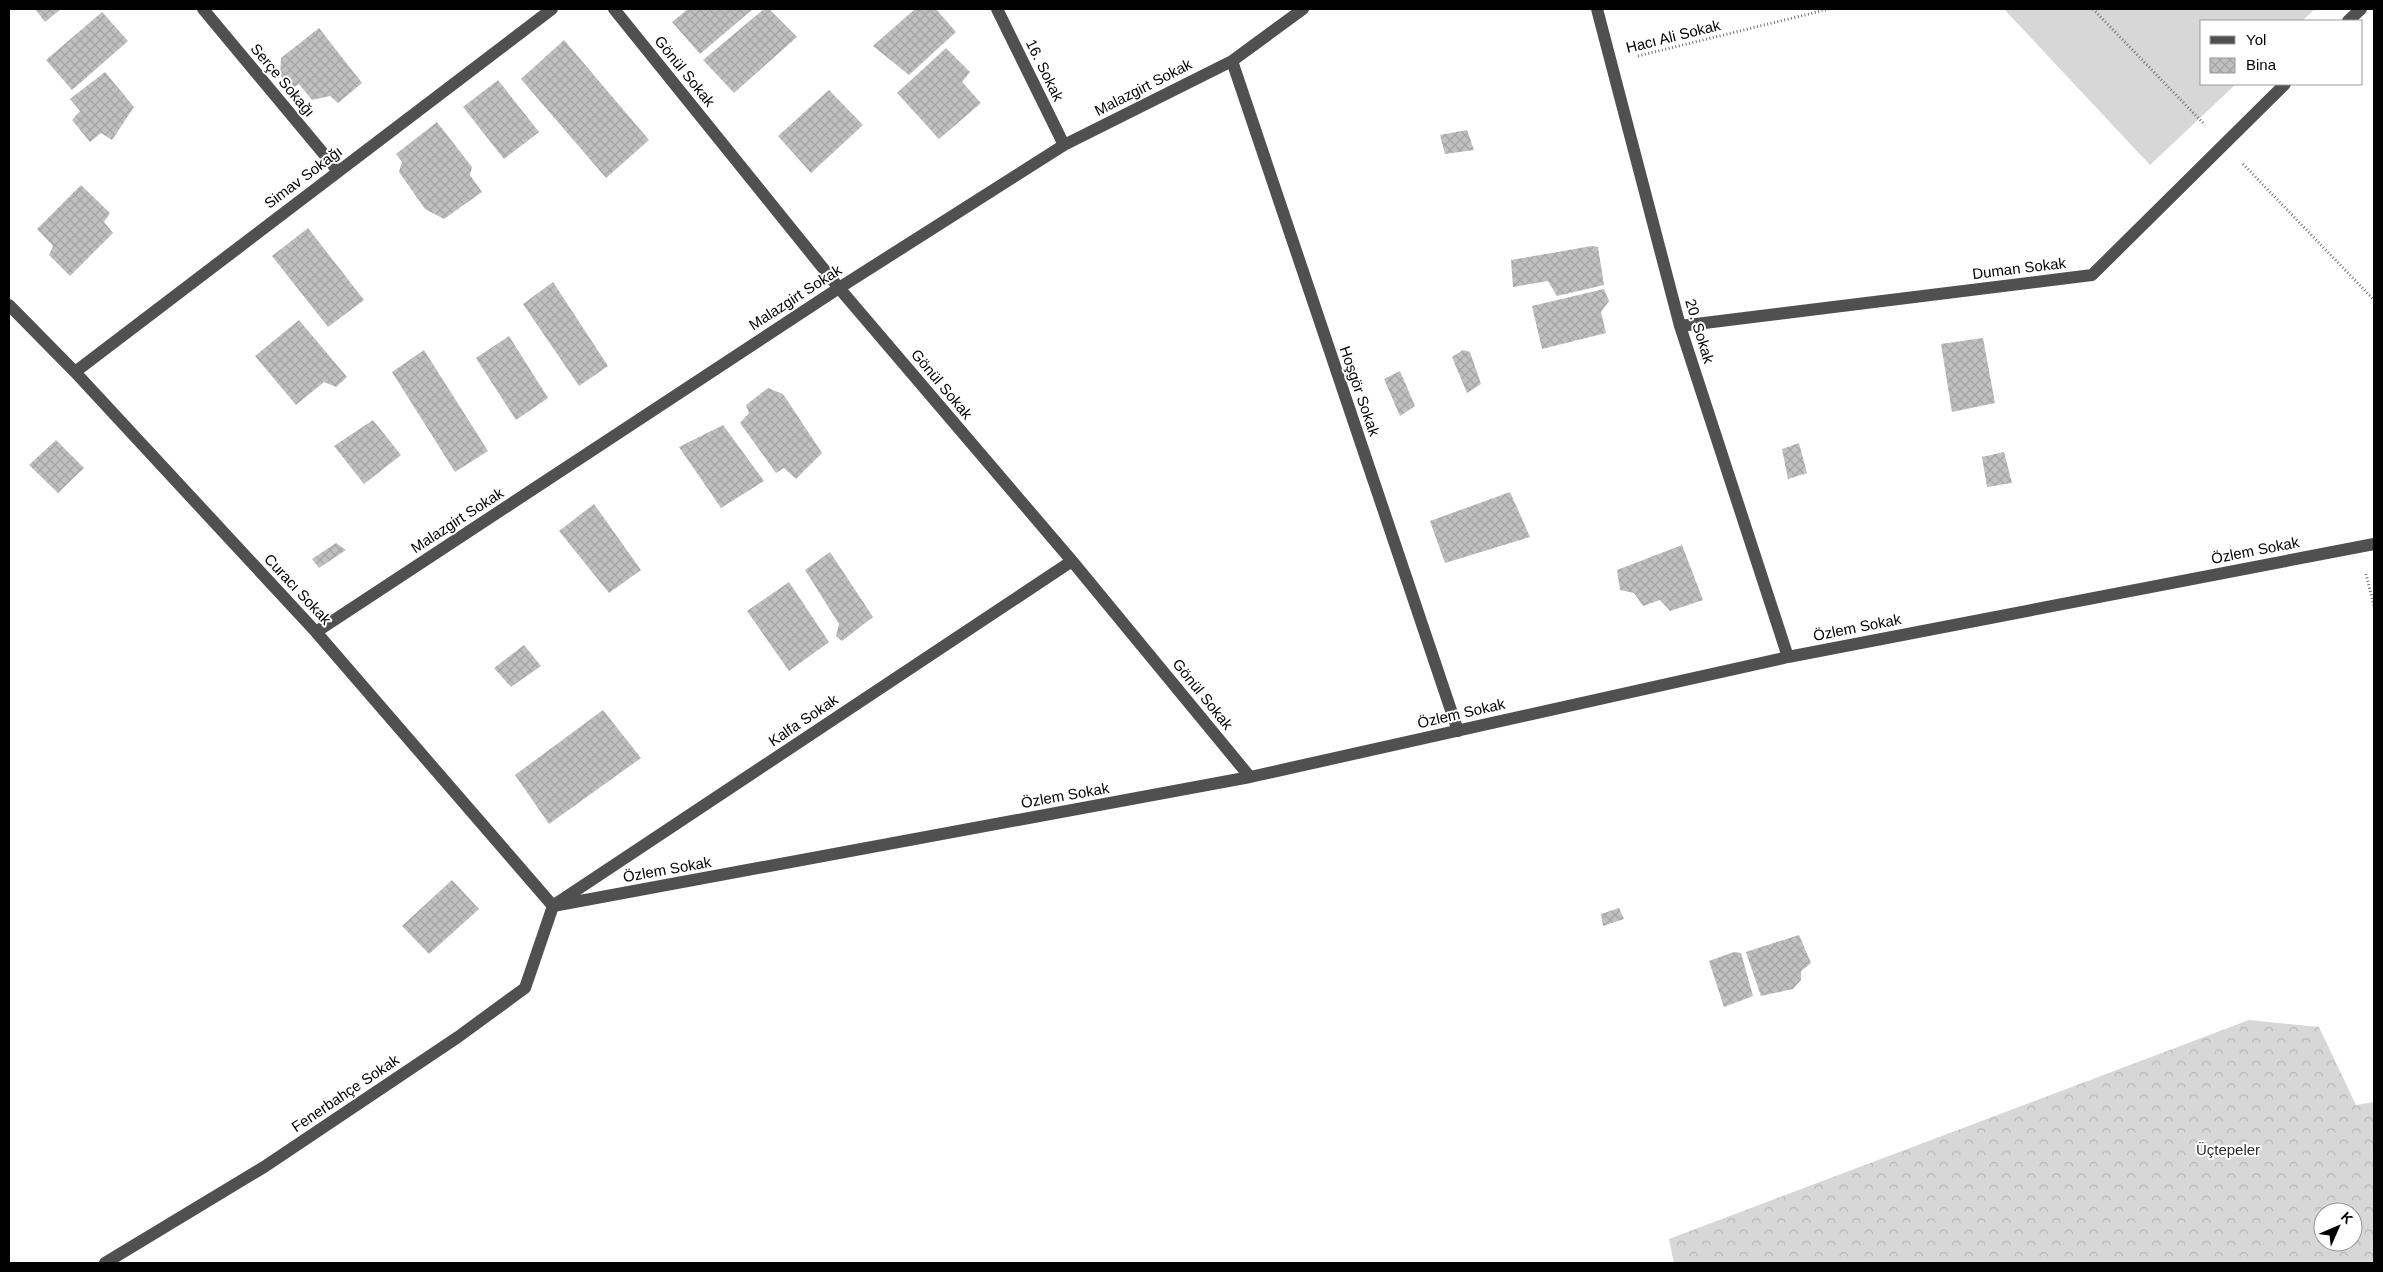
<svg xmlns="http://www.w3.org/2000/svg" width="2383" height="1272" viewBox="0 0 2383 1272" font-family="Arial,sans-serif">
	<style>
		.forest { fill: url(#forest-crowns); fill-rule: evenodd }
		.pitch { fill: #d7d7d7 }
		.building { fill: url(#building-cross-hatch) }
		.lines { fill: none; stroke-linecap: round; stroke-linejoin: round }
		.path { stroke: #727272; stroke-width: 3; stroke-dasharray: 1 2.5; stroke-linecap: butt }
		.minor { stroke: #505050; stroke-width: 12 }
		.labels { text-anchor: middle; dominant-baseline: central; stroke-width: 4; stroke-linejoin: round; paint-order: stroke }
		.street-label { font-size: 15px; fill: #000; stroke: #fff }
		.park-label { font-size: 15px; fill: #2e2e2e; stroke: #fff }
	</style>
	<defs>
		<pattern id="forest-crowns" width="20" height="18" patternUnits="userSpaceOnUse" patternTransform="scale(1.25)"><rect width="20" height="18" fill="#d7d7d7"/><path d="M2 6a3 3 0 1 1 6 0M12 15a3 3 0 1 1 6 0" fill="none" stroke="#b7b7b7"/></pattern>
		<pattern id="building-cross-hatch" width="8" height="8" patternUnits="userSpaceOnUse" patternTransform="scale(1.25)"><rect width="8" height="8" fill="#c0c0c0"/><path d="M0 0l8 8M0 8l8-8" fill="none" stroke="#a3a3a3"/></pattern>
	</defs>
	<rect width="100%" height="100%" fill="#fff"/>
	<path class="forest" d="M2249,1020L2319,1027L2356,1105L2374,1102V1263H1674L1669,1239ZM2323,1212H2353V1242H2323Z"/>
	<path class="pitch" d="M2004,9H2315L2302,21H2202V84H2236L2150,165Z"/>
	<path class="building" d="M35,9H61L45,22Z
		M688,9H753L700,54L672,22Z
		M764,9H769L797,37L734,93L703,60Z
		M915,9H936L956,32L909,75L873,46Z
		M102,12L128,41L72,90L46,60Z
		M319,28L362,83L338,103L330,96L312,100L299,84L290,90L280,75L281,58Z
		M564,40L649,140L606,178L521,79Z
		M946,48L970,72L962,82L981,103L939,139L897,93Z
		M105,72L134,107L112,140L101,133L90,142L72,120L80,111L70,99Z
		M498,80L539,132L504,159L463,107Z
		M829,90L863,125L811,173L778,136Z
		M437,122L472,167L470,175L482,192L444,219L425,209L399,172L402,162L396,154Z
		M1467,130L1474,150L1445,154L1440,135Z
		M81,185L110,213L104,222L113,233L70,276L49,255L53,246L37,229Z
		M308,228L364,300L328,327L272,256Z
		M1592,246L1598,247L1604,285L1557,296L1548,281L1513,287L1511,260Z
		M553,282L608,366L579,386L523,304Z
		M1604,289L1609,301L1601,312L1606,333L1542,349L1532,306Z
		M299,320L347,377L336,387L324,382L296,405L255,356Z
		M509,336L548,398L516,420L476,358Z
		M1983,338L1995,403L1952,412L1941,344Z
		M424,350L488,451L455,472L392,372Z
		M1463,350L1470,352L1481,384L1467,393L1452,357Z
		M1400,371L1415,406L1400,416L1384,379Z
		M768,388L783,394L822,453L796,479L784,468L776,473L740,423L749,413L746,405Z
		M373,420L401,455L364,484L334,446Z
		M723,425L764,481L721,508L679,447Z
		M56,440L84,468L58,493L29,465Z
		M1799,443L1807,473L1788,479L1782,449Z
		M2004,452L2012,483L1987,487L1982,457Z
		M1510,492L1530,537L1445,563L1430,521Z
		M594,504L641,570L609,593L559,531Z
		M336,543L346,550L319,568L312,559Z
		M1682,545L1703,600L1670,611L1660,600L1643,606L1634,593L1620,590L1617,570Z
		M830,552L873,617L842,641L836,636L839,624L805,570Z
		M789,582L829,642L789,671L747,611Z
		M524,645L541,666L511,687L494,668Z
		M603,710L641,758L549,824L515,775Z
		M452,880L479,909L429,954L402,926Z
		M1619,908L1624,919L1603,926L1601,914Z
		M1799,935L1811,963L1801,971V980L1793,989L1761,996L1746,952Z
		M1734,952L1741,953L1753,996L1724,1007L1709,961Z"/>
	<g class="lines">
		<path class="path" d="M2093,9L2205,125
			M1638,56L1829,9
			M2243,164L2374,300
			M2366,574L2374,606"/>
		<path class="minor" d="M203,9L338,171
			M614,9L839,288L1072,561L1250,777
			M997,9L1064,145
			M1597,9L1680,326L1788,657
			M2348,21L2361,9
			M1232,61L1458,731
			M9,305L75,372L316,632L553,906
			M1680,326L2092,275L2285,84
			M75,372L552,9
			M316,632L839,288L1064,145L1232,61L1303,9
			M557,903L1072,561
			M553,906L1250,777L1788,657L2374,544
			M105,1263L264,1167L458,1037L525,988L553,906"/>
	</g>
	<g class="labels">
		<g class="street-label">
			<text transform="translate(1673 36) rotate(-14)">Hacı Ali Sokak</text>
			<text transform="translate(1045 70) rotate(64)">16. Sokak</text>
			<text transform="translate(685 71) rotate(51)">Gönül Sokak</text>
			<text transform="translate(283 80) rotate(50)">Serçe Sokağı</text>
			<text transform="translate(1143 87) rotate(-27)">Malazgirt Sokak</text>
			<text transform="translate(303 177) rotate(-37)">Simav Sokağı</text>
			<text transform="translate(2019 268) rotate(-7)">Duman Sokak</text>
			<text transform="translate(795 297) rotate(-33)">Malazgirt Sokak</text>
			<text transform="translate(1700 331) rotate(73)">20. Sokak</text>
			<text transform="translate(942 384) rotate(50)">Gönül Sokak</text>
			<text transform="translate(1360 391) rotate(71)">Hoşgör Sokak</text>
			<text transform="translate(457 520) rotate(-33)">Malazgirt Sokak</text>
			<text transform="translate(2255 550) rotate(-11)">Özlem Sokak</text>
			<text transform="translate(298 589) rotate(47)">Curacı Sokak</text>
			<text transform="translate(1857 627) rotate(-11)">Özlem Sokak</text>
			<text transform="translate(1203 694) rotate(51)">Gönül Sokak</text>
			<text transform="translate(1461 713) rotate(-13)">Özlem Sokak</text>
			<text transform="translate(803 720) rotate(-34)">Kalfa Sokak</text>
			<text transform="translate(1065 795) rotate(-10)">Özlem Sokak</text>
			<text transform="translate(667 869) rotate(-10)">Özlem Sokak</text>
			<text transform="translate(345 1093) rotate(-34)">Fenerbahçe Sokak</text>
		</g>
		<g class="park-label">
			<text x="2228" y="1149">Üçtepeler</text>
		</g>
	</g>
	<rect width="2383" height="1272" fill="none" stroke="#000000" stroke-width="20"/>
	<rect x="2200" y="20" width="162" height="65" fill="#ffffff" stroke="#999999"/>
	<rect x="2210" y="36" width="25" height="8" fill="#505050" stroke="#999999"/>
	<text x="2246" y="45" font-size="15" fill="#000000">Yol</text>
	<rect x="2210" y="58" width="25" height="15" fill="url(#building-cross-hatch)" stroke="#999999"/>
	<text x="2246" y="70" font-size="15" fill="#000000">Bina</text>
	<g transform="translate(2338 1227) rotate(45)"><circle r="24" fill="#ffffff" stroke="#999999"/>
	<path d="M0-4L9 19L0 12L-9 19Z" fill="#000000"/>
	<text y="-8" font-size="14" font-weight="bold" text-anchor="middle" fill="#000000">K</text>
	</g>
</svg>
